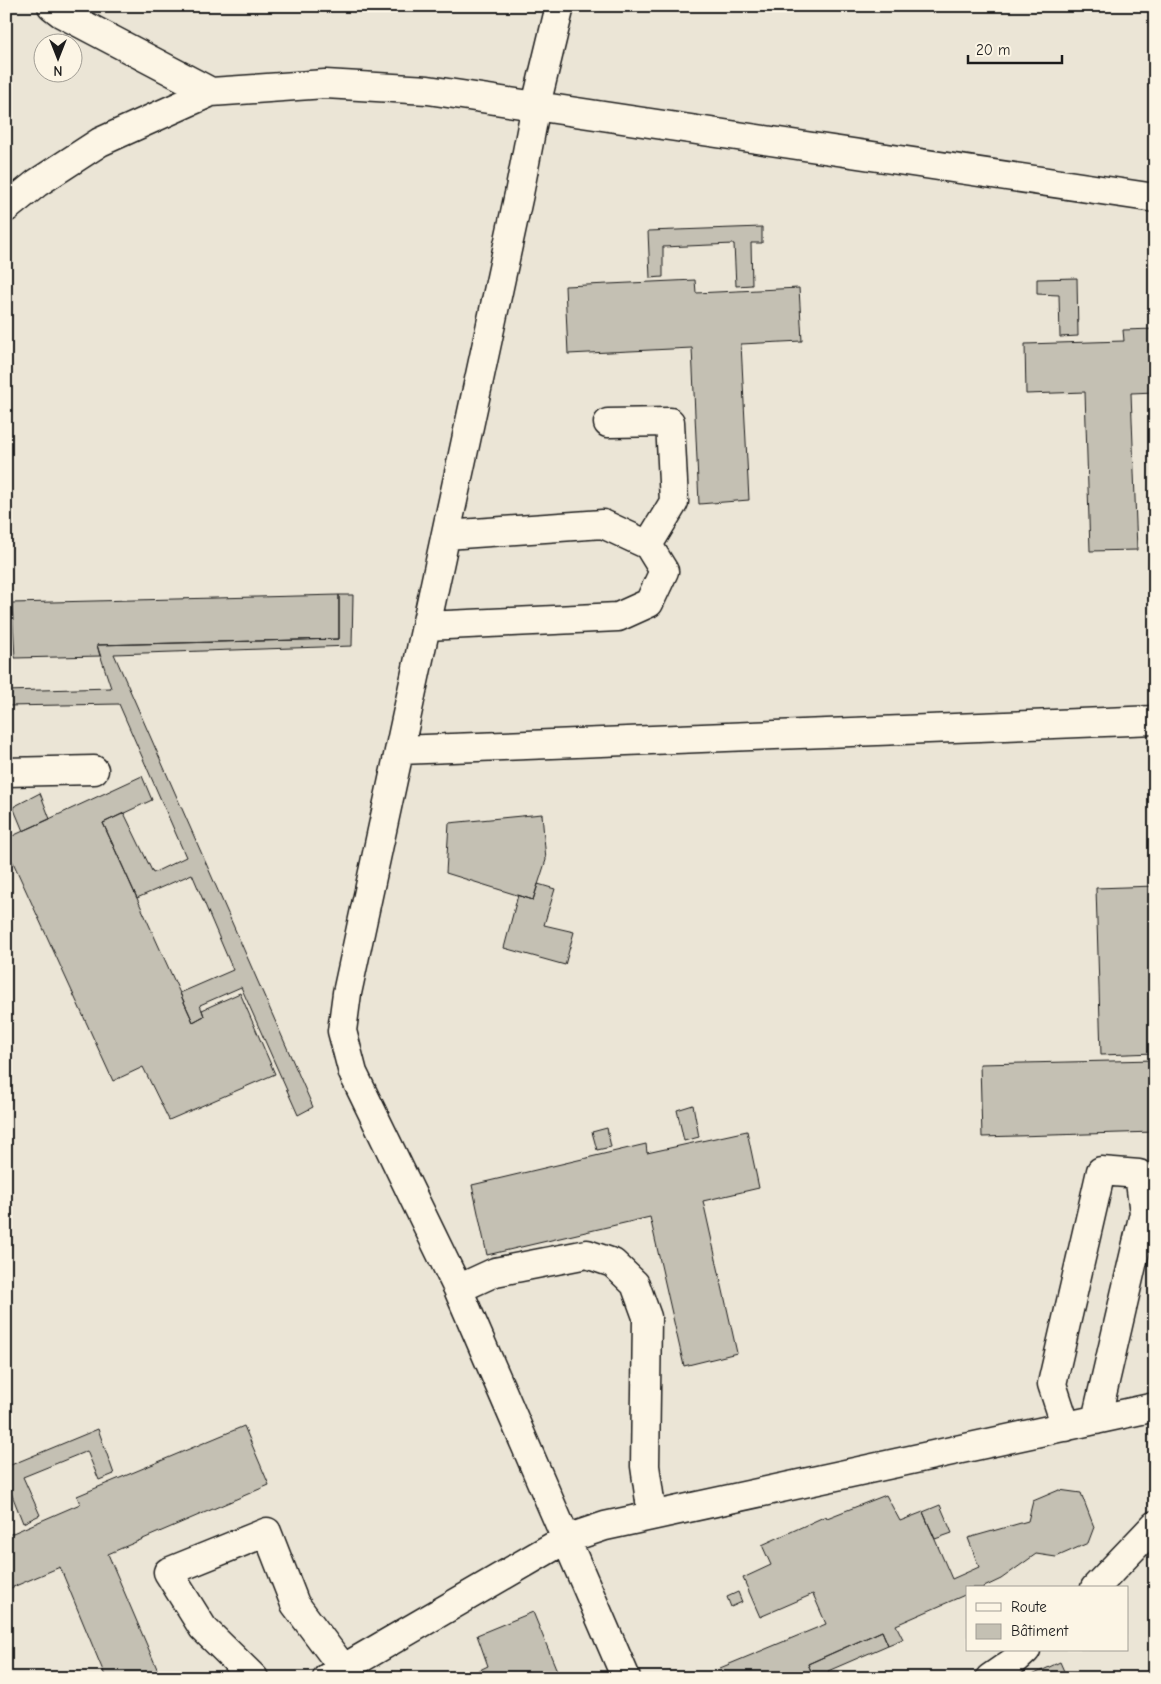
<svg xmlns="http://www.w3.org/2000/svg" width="1161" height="1684" viewBox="0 0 1161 1684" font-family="'Comic Neue',sans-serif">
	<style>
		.built { fill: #ebe5d6; fill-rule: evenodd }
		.building { fill: #c4c0b3; stroke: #1c1c1c }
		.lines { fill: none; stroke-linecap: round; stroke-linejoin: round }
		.minor-casing { stroke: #1c1c1c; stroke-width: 31 }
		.minor { stroke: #fcf5e5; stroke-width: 28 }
	</style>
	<rect width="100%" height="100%" fill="#fcf5e5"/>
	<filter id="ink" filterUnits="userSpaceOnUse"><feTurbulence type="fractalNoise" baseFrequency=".02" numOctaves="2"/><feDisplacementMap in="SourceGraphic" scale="10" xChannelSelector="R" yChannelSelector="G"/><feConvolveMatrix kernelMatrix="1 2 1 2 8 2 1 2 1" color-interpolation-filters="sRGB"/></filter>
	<g filter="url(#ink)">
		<path class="built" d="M6,6H1155V1678H6ZM42,42H72V72H42ZM967,1588H1127V1650H967Z"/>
		<path class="building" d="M762,227V243H751L752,285L736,286L734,244L663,247V277L650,278L648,231Z
			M1077,278L1078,336L1060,337L1059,295L1037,294V279Z
			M695,280L696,293L799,288L802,341L741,344L749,500L699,504L692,348L568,354L565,286Z
			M1155,329V392L1131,393L1137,550L1090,551L1085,392L1026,394L1025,344L1124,341L1123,330Z
			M339,595V639L97,645L100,656L15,658L12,603Z
			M339,595H353L352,646L114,654L313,1107L298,1115L241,987L200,1005L204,1016L193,1022L180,993L233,970L192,874L137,898L103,823L124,813L153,873L186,857L119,704L6,706V691L111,688L97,645L339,639Z
			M142,776L152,800L103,823L193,1022L204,1016L202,1010L240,993L275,1074L169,1120L143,1067L113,1081L6,847V839Z
			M40,793L50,819L23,831L13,807Z
			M542,814L546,860L533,900L446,873L449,823Z
			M538,884L555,889L544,925L574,932L565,965L504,948L518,895L533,900Z
			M1155,886V1053L1101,1055L1096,888Z
			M1155,1060V1132L982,1137L980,1064Z
			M693,1105L699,1137L684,1141L677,1110Z
			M607,1128L611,1147L597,1150L592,1132Z
			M747,1131L759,1188L703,1201L737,1353L684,1366L650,1217L487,1255L472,1185L646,1144L647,1153Z
			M244,1426L269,1485L108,1554L161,1678H106L60,1567L6,1590V1536L80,1504L77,1496Z
			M98,1429L114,1474L99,1480L87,1451L23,1477L40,1515L23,1523L8,1485L6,1486V1467Z
			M1059,1490L1081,1493L1094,1527L1088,1543L1056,1557L1036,1554L1001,1579L982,1588H967V1594L896,1625L903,1639L888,1645L882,1631L808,1664L814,1678H724L720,1668L826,1624L813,1594L760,1617L743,1578L771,1565L762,1545L826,1516L827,1518L886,1495L900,1521L923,1512L952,1579L979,1567L968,1538L1028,1521L1033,1501Z
			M940,1505L952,1533L935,1539L923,1512Z
			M738,1592L742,1602L731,1607L727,1597Z
			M533,1612L560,1678H463L488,1666L477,1635Z
			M882,1631L888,1645L828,1671L831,1678H814L808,1664Z
			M1060,1662L1067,1678H1026Z"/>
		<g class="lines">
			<defs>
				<path id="minor" d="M52,6L61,13L211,92
					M560,6L536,105L519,194L347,993L342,1031L353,1073L458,1289L626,1678
					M6,208L37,183L100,142L211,92L325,84L428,90L1155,198
					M608,423L670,422L674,502L648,545
					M426,626L618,617L649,603L664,571L648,545L603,524L446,535
					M400,750L1155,720
					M6,772L94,770
					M458,1289L495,1272L587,1254L613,1263L635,1284L647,1317L645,1466L652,1515
					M1066,1427L1052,1384L1101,1171L1139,1174L1144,1213L1096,1420
					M1095,1588L1155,1525
					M254,1678L203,1628L168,1572L267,1532L295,1604L343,1668L347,1678
					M327,1678L566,1539L605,1526L1155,1407
					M990,1678L1013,1662L1026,1650"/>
			</defs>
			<use href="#minor" class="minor-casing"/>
			<use href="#minor" class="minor"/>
		</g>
	</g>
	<rect width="1161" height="1684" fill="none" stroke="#fcf5e5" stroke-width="25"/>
	<rect x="12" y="12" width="1136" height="1659" fill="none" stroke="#1c1c1c" stroke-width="2" filter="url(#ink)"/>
	<rect x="966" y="1586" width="162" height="65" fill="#fcf5e5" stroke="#a29e95"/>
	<rect x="976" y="1603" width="25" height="8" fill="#fcf5e5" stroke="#a29e95"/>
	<text x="1011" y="1612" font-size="15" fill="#1c1c1c">Route</text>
	<rect x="976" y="1624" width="25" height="15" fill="#c4c0b3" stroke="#a29e95"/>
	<text x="1011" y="1636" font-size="15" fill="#1c1c1c">Bâtiment</text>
	<g transform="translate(58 58) rotate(180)"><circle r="24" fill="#fcf5e5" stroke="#a29e95"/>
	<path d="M0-4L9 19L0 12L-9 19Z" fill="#1c1c1c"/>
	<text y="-8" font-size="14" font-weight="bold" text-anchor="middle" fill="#1c1c1c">N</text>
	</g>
	<path d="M968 55v8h94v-8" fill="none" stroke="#1c1c1c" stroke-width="2.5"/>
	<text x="976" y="55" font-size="15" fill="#1c1c1c" stroke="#fcf5e5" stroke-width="4" paint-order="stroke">20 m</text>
</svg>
